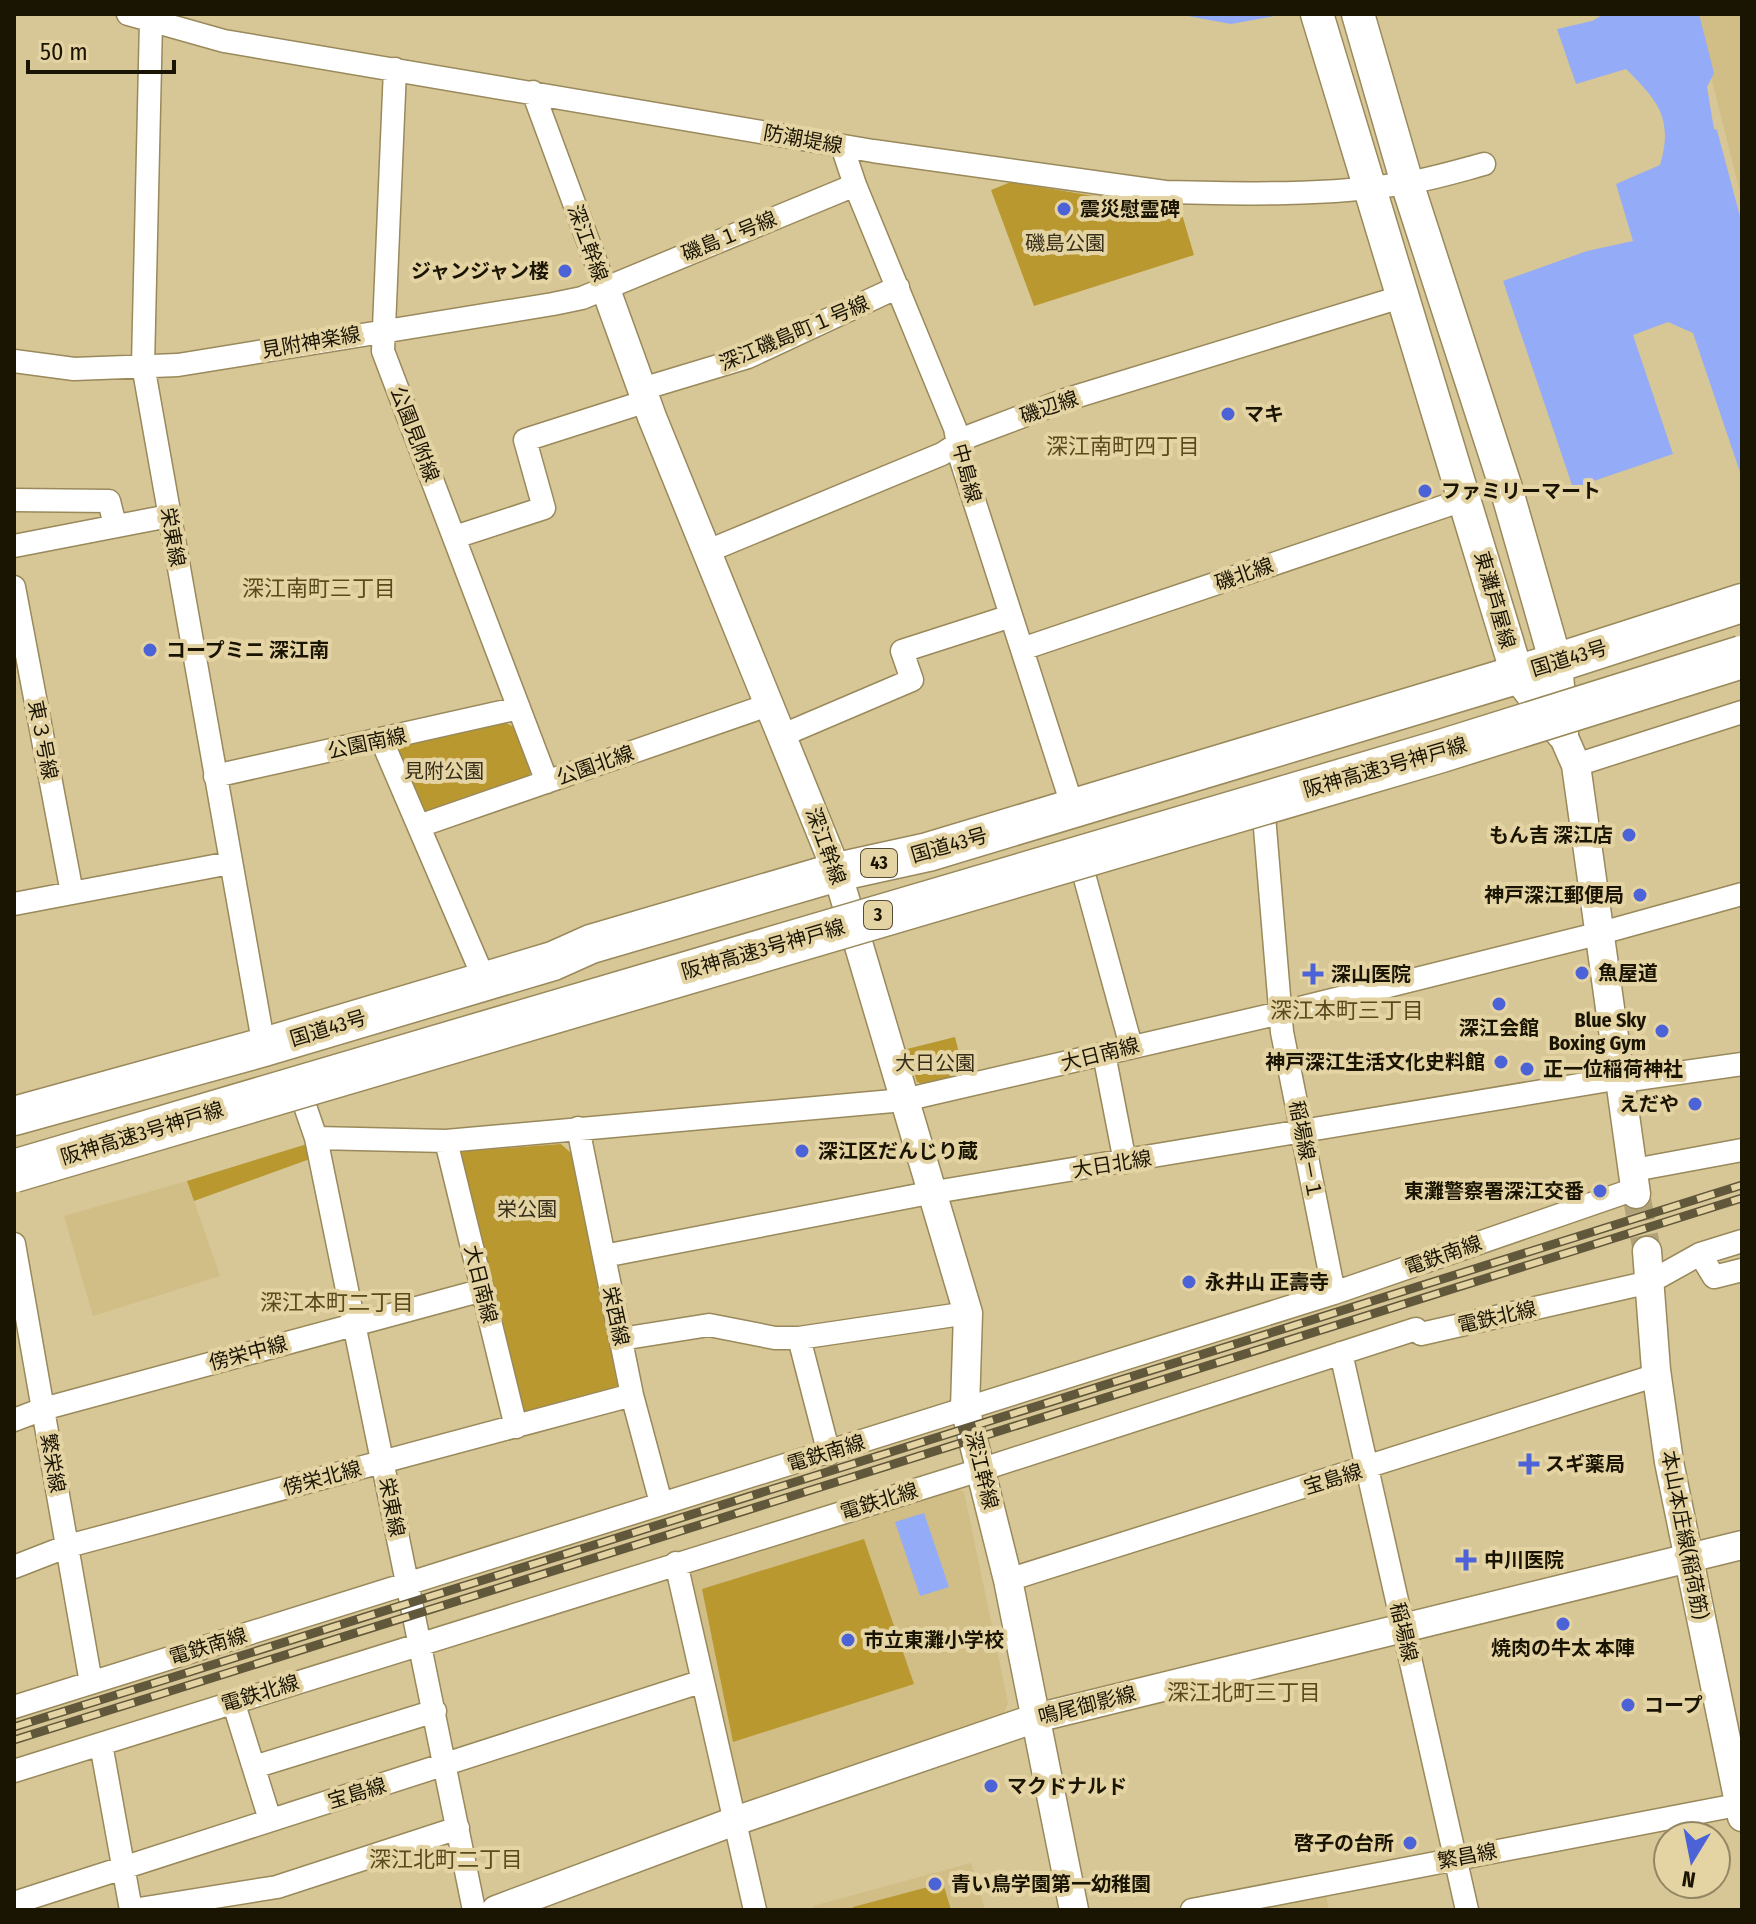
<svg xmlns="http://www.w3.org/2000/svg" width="1756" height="1924" viewBox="0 0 1756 1924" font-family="'Fira Sans Condensed','Noto Sans JP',sans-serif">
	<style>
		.built { fill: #d1bd86 }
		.green { fill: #b99830 }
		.water { fill: #94abf8 }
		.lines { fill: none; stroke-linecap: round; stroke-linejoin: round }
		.tertiary-tunnel { stroke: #b1a279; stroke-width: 28; stroke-dasharray: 28 14; stroke-linecap: butt }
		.minor-casing { stroke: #99895b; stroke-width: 25 }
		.tertiary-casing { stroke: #99895b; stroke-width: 31 }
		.secondary-casing { stroke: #99895b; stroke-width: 35 }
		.trunk-casing { stroke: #99895b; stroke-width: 41 }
		.minor { stroke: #fff; stroke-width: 22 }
		.tertiary { stroke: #fff; stroke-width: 28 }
		.secondary { stroke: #fff; stroke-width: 32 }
		.trunk { stroke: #fff; stroke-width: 38 }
		.rail-casing { stroke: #61573a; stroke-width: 9 }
		.rail { stroke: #e4d3a3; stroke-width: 6; stroke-dasharray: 18; stroke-linecap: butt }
		.motorway-bridge-casing { stroke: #99895b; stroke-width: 45; stroke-linecap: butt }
		.motorway-bridge { stroke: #fff; stroke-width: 42 }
		.poi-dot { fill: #4c62d7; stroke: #e4d3a3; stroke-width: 3 }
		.labels { text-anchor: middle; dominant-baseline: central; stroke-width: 8; stroke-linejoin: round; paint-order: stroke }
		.shield { fill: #e4d3a3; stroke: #574d33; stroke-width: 2 }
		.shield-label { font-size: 18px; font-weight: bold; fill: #1a1403 }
		.street-label { font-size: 20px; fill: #1a1403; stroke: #e4d3a3 }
		.poi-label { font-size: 20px; font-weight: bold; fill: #1a1403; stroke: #e4d3a3; text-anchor: start }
		.park-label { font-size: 20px; fill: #372f1b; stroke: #e4d3a3 }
		.neighbourhood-label { font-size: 22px; fill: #5a4b1e; stroke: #e4d3a3 }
	</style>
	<rect width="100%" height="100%" fill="#d7c696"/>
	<path class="built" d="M1696,14H1742V200L1697,21Z
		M187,1181L220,1276L93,1316L64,1216Z
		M951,1485L964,1492L1008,1703L1003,1714L748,1802L735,1798L687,1577L690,1567Z
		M971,1863L985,1910H814L813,1906Z
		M1325,1890L1329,1910H1225Z"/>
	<path class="green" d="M1011,182L1181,211L1194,255L1034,306L991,190Z
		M502,721L518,729L532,769L529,780L432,813L422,810L398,752L403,745Z
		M955,1037L965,1077L928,1086L917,1082L907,1049Z
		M307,1144L310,1159L194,1201L187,1181Z
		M561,1144L572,1154L622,1382L616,1393L519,1419L455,1152Z
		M864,1539L914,1684L733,1742L702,1589Z
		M943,1883L951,1910H854L853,1907Z"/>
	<path class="water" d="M1177,14H1285L1231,24Z
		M1604,14H1699L1714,73L1707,87L1714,129L1717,130L1742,224V478L1693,333L1668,322L1633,335L1673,454L1573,488L1503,281L1587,251L1633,241L1616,184L1660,165C1674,118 1657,100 1626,69L1576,84L1557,29L1592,21Z
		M924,1513L949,1587L920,1596L895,1522Z"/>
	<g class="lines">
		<path class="tertiary-tunnel" d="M1636,1194L1647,1251"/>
		<defs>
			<path id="minor" d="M128,14L224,41L873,151L1165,192C1243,194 1328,196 1406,183C1432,179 1458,171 1484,164
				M151,22L143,365L264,1047
				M395,69L383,351L547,782
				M533,92L605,287
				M842,146L855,185L955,428L961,460L1073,808
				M14,361L74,369L178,365L553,304L582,298L855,185
				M642,389L748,357L898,287
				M14,500L109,501L115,525
				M455,537L544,508L525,440L647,401
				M14,546L169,516
				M708,551L942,454L970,436L1068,399L1404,296
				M14,587L72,893
				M1022,649L1466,499
				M783,735L912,680L902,651L1011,616
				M382,741L485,981
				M1576,765L1742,712
				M215,776L519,708
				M1264,816L1282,1032L1334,1293
				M419,826L771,704
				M1083,871L1131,1046
				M14,904L230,863
				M1104,1054L1125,1162
				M1622,1081L1742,1064
				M305,1106L316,1138L474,1910
				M578,1128L632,1395L661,1503
				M316,1138L446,1141L904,1100L1280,1013L1601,933L1742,894
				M446,1141L516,1427
				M1634,1170L1742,1150
				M14,1244L91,1683
				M1700,1254L1714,1277L1742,1270
				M604,1256L929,1193L1621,1078
				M799,1338L829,1454
				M621,1339L709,1325L775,1338H799L968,1313
				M1341,1353L1467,1910
				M14,1420L43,1409L483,1290
				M676,1563L755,1910
				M14,1567L68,1546L632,1395
				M1008,1580L1657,1375
				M233,1701L270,1820
				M14,1707L1334,1293L1635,1189
				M101,1744L131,1910
				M254,1767L435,1711
				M14,1771L983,1469L1416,1329L1421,1334L1650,1282L1700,1254L1742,1241
				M14,1903L700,1682
				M133,1910L277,1887L458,1828
				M1192,1910L1742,1804"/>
			<path id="tertiary" d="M605,287L652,417L837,872L968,1313L965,1408L1008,1580L1074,1910
				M1562,733L1576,765L1636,1194
				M1647,1251L1656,1370L1669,1462L1742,1817
				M496,1910L735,1821L1036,1718L1742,1545"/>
			<path id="secondary" d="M1317,14L1517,674L1562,733
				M1358,14L1407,183L1506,488L1556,663L1562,733"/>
			<path id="trunk" d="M14,1116L264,1047L553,961L591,944L837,872L928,852L1556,663L1742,603"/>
		</defs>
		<use href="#minor" class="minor-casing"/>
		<use href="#tertiary" class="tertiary-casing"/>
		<use href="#secondary" class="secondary-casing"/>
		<use href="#trunk" class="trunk-casing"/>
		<use href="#minor" class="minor"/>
		<use href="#tertiary" class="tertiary"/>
		<use href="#secondary" class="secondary"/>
		<use href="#trunk" class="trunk"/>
		<defs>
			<path id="rail" d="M14,1727L1742,1185
				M14,1740L1742,1198"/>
		</defs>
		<use href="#rail" class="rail-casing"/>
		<use href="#rail" class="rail"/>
		<defs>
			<path id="motorway-bridge" d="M14,1171L1438,752L1742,657"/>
		</defs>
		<use href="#motorway-bridge" class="motorway-bridge-casing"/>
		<use href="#motorway-bridge" class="motorway-bridge"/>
	</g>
	<g class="poi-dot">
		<circle cx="1064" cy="209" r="8"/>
		<circle cx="565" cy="271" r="8"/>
		<circle cx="1228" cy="414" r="8"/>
		<circle cx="1425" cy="491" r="8"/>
		<circle cx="150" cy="650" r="8"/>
		<circle cx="1629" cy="835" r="8"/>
		<circle cx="1640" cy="895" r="8"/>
		<circle cx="1582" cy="973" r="8"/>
		<path d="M1309 962h8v8h8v8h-8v8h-8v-8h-8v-8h8z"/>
		<circle cx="1499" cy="1004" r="8"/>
		<circle cx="1662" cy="1031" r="8"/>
		<circle cx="1501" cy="1062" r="8"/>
		<circle cx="1527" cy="1069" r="8"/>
		<circle cx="1695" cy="1104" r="8"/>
		<circle cx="802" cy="1151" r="8"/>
		<circle cx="1600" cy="1191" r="8"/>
		<circle cx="1189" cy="1282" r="8"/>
		<path d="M1525 1452h8v8h8v8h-8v8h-8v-8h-8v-8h8z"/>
		<path d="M1462 1548h8v8h8v8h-8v8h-8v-8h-8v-8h8z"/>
		<circle cx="1563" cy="1624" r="8"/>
		<circle cx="848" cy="1640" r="8"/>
		<circle cx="1628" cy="1705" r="8"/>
		<circle cx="991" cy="1786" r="8"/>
		<circle cx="1410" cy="1843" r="8"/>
		<circle cx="935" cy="1884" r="8"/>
	</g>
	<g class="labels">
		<g class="shield">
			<rect x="861" y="849" width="36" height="28" rx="6"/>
			<rect x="864" y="901" width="28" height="28" rx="6"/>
		</g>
		<g class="shield-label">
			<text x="879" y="863">43</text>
			<text x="878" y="915">3</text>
		</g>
		<g class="street-label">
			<text transform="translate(803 139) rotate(10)">防潮堤線</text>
			<text transform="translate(729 236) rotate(-22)">磯島１号線</text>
			<text transform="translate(588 243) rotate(70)">深江幹線</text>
			<text transform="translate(794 333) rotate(-23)">深江磯島町１号線</text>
			<text transform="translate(311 342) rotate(-10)">見附神楽線</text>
			<text transform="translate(1049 407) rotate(-19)">磯辺線</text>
			<text transform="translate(415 434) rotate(69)">公園見附線</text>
			<text transform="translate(967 473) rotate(75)">中島線</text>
			<text transform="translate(173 537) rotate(80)">栄東線</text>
			<text transform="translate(1244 574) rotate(-19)">磯北線</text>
			<text transform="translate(1495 600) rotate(74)">東灘芦屋線</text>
			<text transform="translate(1569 658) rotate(-17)">国道43号</text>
			<text transform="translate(43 740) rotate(79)">東３号線</text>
			<text transform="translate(367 743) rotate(-12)">公園南線</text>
			<text transform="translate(595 765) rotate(-19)">公園北線</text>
			<text transform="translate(1385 767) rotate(-16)">阪神高速3号神戸線</text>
			<text transform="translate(949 845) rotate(-16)">国道43号</text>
			<text transform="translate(826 846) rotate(70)">深江幹線</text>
			<text transform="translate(763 949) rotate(-16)">阪神高速3号神戸線</text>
			<text transform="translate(328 1028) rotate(-17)">国道43号</text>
			<text transform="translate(1100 1054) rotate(-14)">大日南線</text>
			<text transform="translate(142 1133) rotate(-17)">阪神高速3号神戸線</text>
			<text transform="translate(1306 1150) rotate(79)">稲場線－１</text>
			<text transform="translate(1112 1164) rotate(-9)">大日北線</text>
			<text transform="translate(1443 1255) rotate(-19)">電鉄南線</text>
			<text transform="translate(481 1284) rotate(76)">大日南線</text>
			<text transform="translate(616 1316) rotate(78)">栄西線</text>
			<text transform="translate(1497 1317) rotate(-13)">電鉄北線</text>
			<text transform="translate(248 1353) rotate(-15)">傍栄中線</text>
			<text transform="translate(826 1453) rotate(-17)">電鉄南線</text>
			<text transform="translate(53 1463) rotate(80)">繁栄線</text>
			<text transform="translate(982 1470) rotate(76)">深江幹線</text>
			<text transform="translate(322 1478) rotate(-15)">傍栄北線</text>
			<text transform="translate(1333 1479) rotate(-17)">宝島線</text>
			<text transform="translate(879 1501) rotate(-17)">電鉄北線</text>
			<text transform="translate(392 1507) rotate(79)">栄東線</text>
			<text transform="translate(1685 1535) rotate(79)">本山本庄線(稲荷筋)</text>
			<text transform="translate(1404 1632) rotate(77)">稲場線</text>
			<text transform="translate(208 1646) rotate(-17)">電鉄南線</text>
			<text transform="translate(260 1693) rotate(-17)">電鉄北線</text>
			<text transform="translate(1087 1705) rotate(-14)">鳴尾御影線</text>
			<text transform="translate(357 1793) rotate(-17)">宝島線</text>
			<text transform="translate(1467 1856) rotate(-11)">繁昌線</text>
		</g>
		<g class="poi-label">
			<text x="1080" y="209">震災慰霊碑</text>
			<text x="549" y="271" text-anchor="end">ジャンジャン楼</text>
			<text x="1244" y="414">マキ</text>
			<text x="1441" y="491">ファミリーマート</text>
			<text x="166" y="650">コープミニ 深江南</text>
			<text x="1613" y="835" text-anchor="end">もん吉 深江店</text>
			<text x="1624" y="895" text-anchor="end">神戸深江郵便局</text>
			<text x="1598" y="973">魚屋道</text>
			<text x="1331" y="974">深山医院</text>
			<text x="1646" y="1020" text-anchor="end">Blue Sky<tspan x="1646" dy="23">Boxing Gym</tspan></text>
			<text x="1499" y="1028" text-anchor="middle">深江会館</text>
			<text x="1485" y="1062" text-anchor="end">神戸深江生活文化史料館</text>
			<text x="1543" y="1069">正一位稲荷神社</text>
			<text x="1679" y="1104" text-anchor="end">えだや</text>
			<text x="818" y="1151">深江区だんじり蔵</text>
			<text x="1584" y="1191" text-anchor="end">東灘警察署深江交番</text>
			<text x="1205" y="1282">永井山 正壽寺</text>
			<text x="1545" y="1464">スギ薬局</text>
			<text x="1484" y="1560">中川医院</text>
			<text x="864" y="1640">市立東灘小学校</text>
			<text x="1563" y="1648" text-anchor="middle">焼肉の牛太 本陣</text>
			<text x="1644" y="1705">コープ</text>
			<text x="1007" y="1786">マクドナルド</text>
			<text x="1394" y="1843" text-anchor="end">啓子の台所</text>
			<text x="951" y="1884">青い鳥学園第一幼稚園</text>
		</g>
		<g class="park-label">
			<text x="1065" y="243">磯島公園</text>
			<text x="444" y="771">見附公園</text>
			<text x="935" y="1063">大日公園</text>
			<text x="527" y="1209">栄公園</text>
		</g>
		<g class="neighbourhood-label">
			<text x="1123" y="446">深江南町四丁目</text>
			<text x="319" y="588">深江南町三丁目</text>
			<text x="1347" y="1010">深江本町三丁目</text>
			<text x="337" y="1302">深江本町二丁目</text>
			<text x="1244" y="1692">深江北町三丁目</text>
			<text x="446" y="1859">深江北町二丁目</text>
		</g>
	</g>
	<rect width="1756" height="1924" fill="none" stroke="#1a1403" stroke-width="32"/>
	<g transform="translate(1692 1860) rotate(190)"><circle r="38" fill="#e4d3a3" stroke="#938763" stroke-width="2"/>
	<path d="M0-6L14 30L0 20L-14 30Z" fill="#4c62d7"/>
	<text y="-12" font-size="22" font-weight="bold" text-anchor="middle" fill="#1a1403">N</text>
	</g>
	<path d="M28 60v12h146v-12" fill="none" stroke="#1a1403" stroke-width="4"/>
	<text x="40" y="60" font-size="24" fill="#1a1403" stroke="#e4d3a3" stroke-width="6" paint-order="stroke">50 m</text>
</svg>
